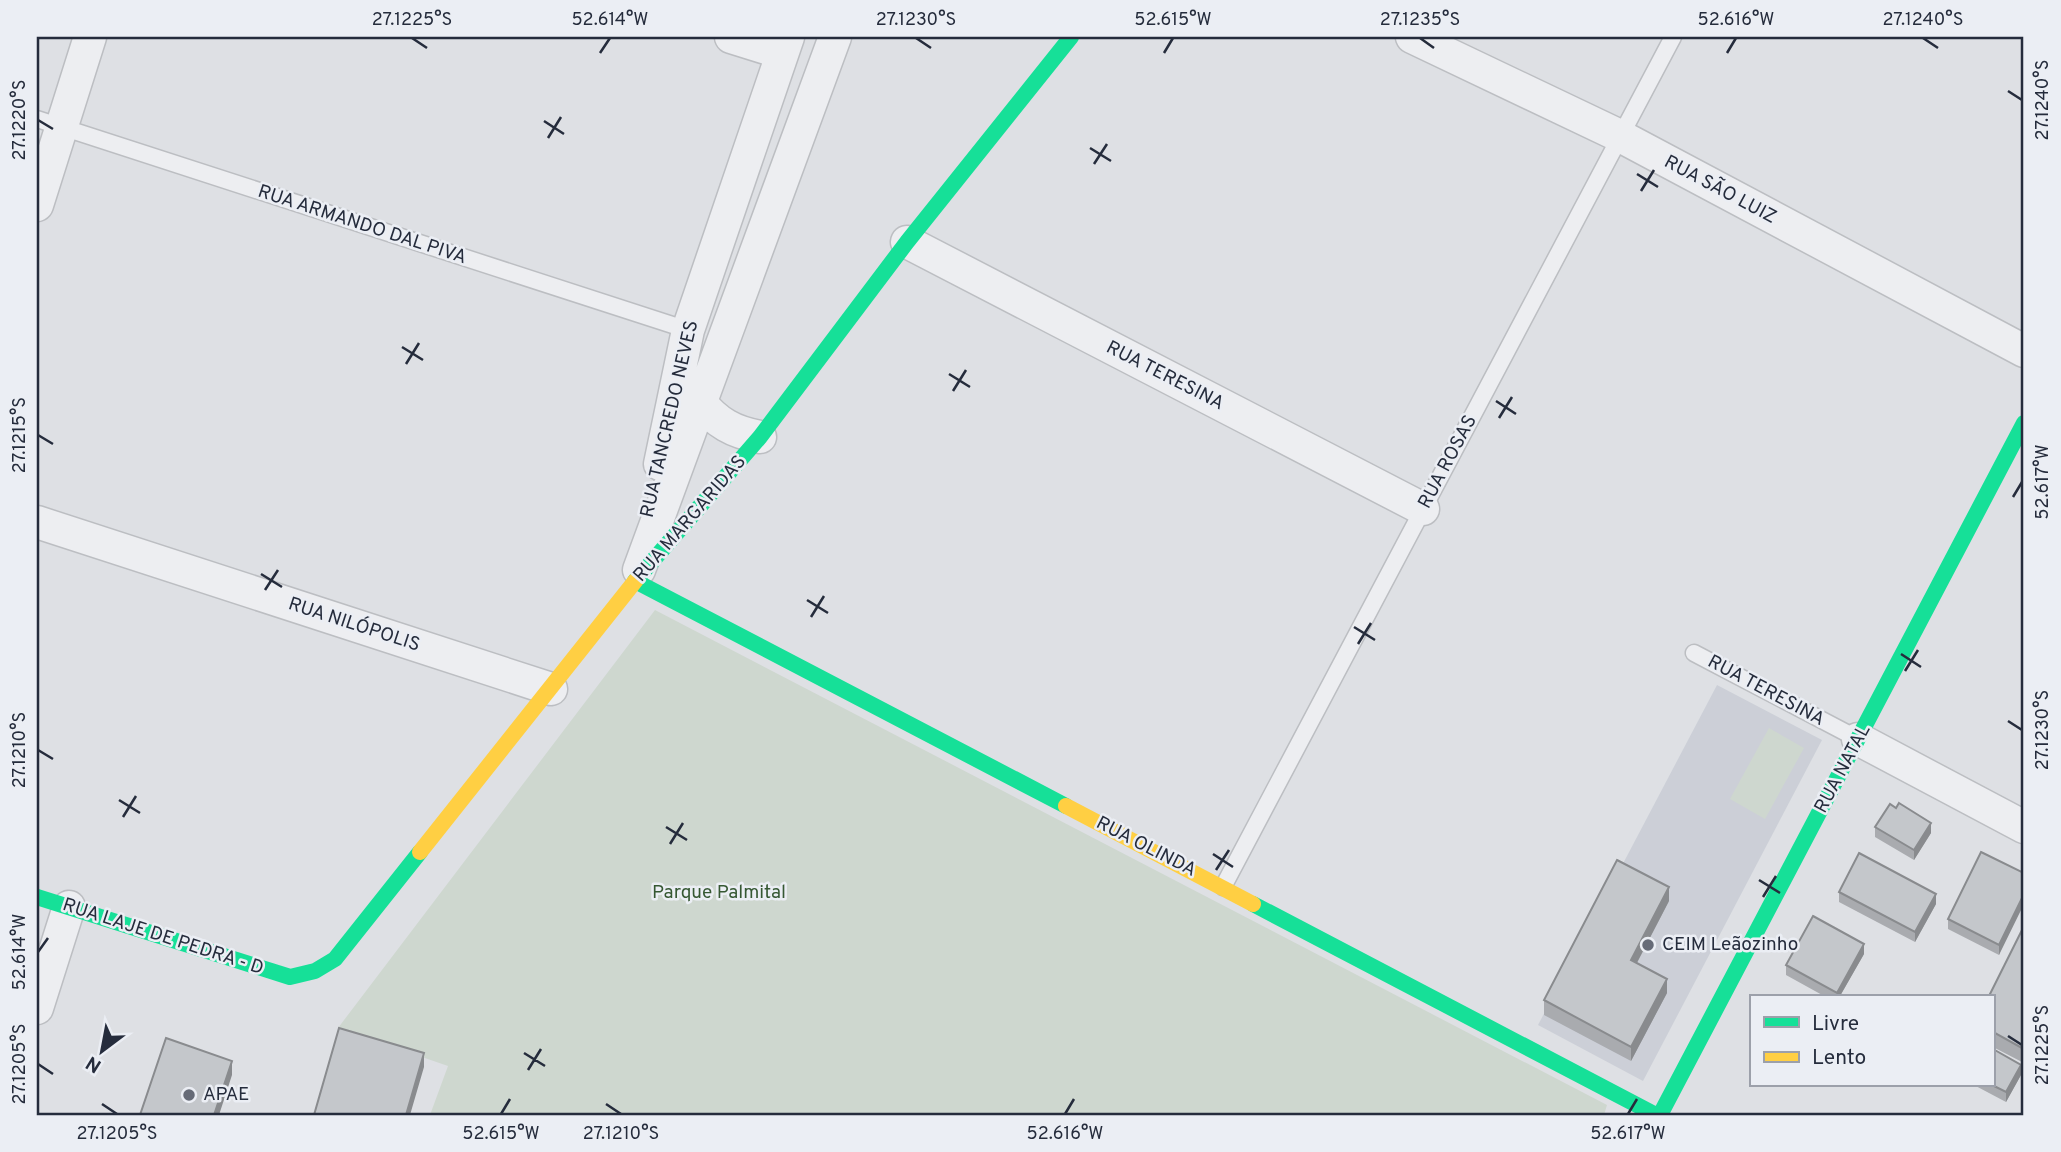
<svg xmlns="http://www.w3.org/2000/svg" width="2061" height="1152" viewBox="0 0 2061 1152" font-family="Overpass,sans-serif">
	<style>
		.built { fill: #cccfd7 }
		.green { fill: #ced7cf }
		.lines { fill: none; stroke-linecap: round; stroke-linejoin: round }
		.lane-casing { stroke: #bcbec2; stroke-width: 19 }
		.street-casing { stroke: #bcbec2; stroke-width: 35 }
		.lane { stroke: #edeef1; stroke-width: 16 }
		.street { stroke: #edeef1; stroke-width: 32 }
		.fast { stroke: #16e098; stroke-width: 16 }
		.slow { stroke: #ffcf43; stroke-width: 16 }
		.wall { fill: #a9abaf }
		.shaded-wall { fill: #898b8e }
		.building { fill: #c4c7cb; stroke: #898b8e; stroke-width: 2 }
		.ticks { fill: none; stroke: #252c3c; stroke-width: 2.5 }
		.poi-dot { fill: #666b77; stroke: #ebeef4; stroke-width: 2.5 }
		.labels { text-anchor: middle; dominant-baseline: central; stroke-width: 5; stroke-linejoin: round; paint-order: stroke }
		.street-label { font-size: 19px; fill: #252c3c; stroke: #ebeef4 }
		.park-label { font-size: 19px; fill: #365833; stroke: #ebeef4 }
		.poi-label { font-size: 19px; fill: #252c3c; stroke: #ebeef4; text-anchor: start }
		.neatline { fill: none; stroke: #252c3c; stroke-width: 2.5 }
		.ticks-label { font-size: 18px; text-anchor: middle; fill: #252c3c }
	</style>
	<rect width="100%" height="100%" fill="#dee0e4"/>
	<path class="built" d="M1717,685L1822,740L1643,1081L1538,1025Z"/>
	<path class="green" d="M655,610L1607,1105L1604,1115H430L448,1066L338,1028Z
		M1769,728L1804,748L1765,819L1730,799Z"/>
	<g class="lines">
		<defs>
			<path id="lane" d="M37,119L688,330
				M1694,653L1858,739
				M1223,887L1673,37"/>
			<path id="street" d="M731,37L782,53
				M1412,37L1620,136L2024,351
				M37,205L90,37
				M907,242L1423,509
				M699,401C717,423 733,432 760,437
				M660,464L688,330L788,37
				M37,522L551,689
				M639,570L835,37
				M1858,739L2024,827
				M37,1008L69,907"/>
		</defs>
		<use href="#lane" class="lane-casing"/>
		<use href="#street" class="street-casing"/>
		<use href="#lane" class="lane"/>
		<use href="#street" class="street"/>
		<path class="fast" d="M636,580L760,437L907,242L1071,37
			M635,581L1066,806
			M37,897L290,977L315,971L335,959L420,852
			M1253,904L1656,1115
			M1660,1115L2024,423"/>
		<path class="slow" d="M1066,806L1253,904
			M420,852L636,580"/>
	</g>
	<path class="wall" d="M1896,808L1931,833L1914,860L1875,837V827Z
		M2024,873L1999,955L1948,929V919Z
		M1839,892L1936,904L1915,942L1839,902Z
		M1669,901L1637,963L1667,993L1631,1061L1544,1015V1000Z
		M2024,926L2022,1062L1993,1047V996Z
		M1864,954L1840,996H1824L1786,975V965Z
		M2021,1075L2006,1102L1972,1084H1993Z"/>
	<path class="shaded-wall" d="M1931,823V833L1914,860V850Z
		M1669,887V901L1631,974V960Z
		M1936,894V904L1915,942V932Z
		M2024,894V904L1999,955V945Z
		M1864,944V954L1840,996H1837V993Z
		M1667,979V993L1631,1061V1047Z
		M2024,1044V1058L2022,1062V1048Z
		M424,1053V1067L410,1115H406Z
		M232,1061V1075L219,1115H214Z
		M2021,1065V1075L2006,1102V1092Z"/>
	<path class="building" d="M1899,803L1931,823L1914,850L1875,827L1890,804L1896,808Z
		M1981,852L2024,873V894L1999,945L1948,919Z
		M1859,853L1936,894L1915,932L1839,892Z
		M1617,860L1669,887L1631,960L1667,979L1631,1047L1544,1000Z
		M1813,916L1864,944L1837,993L1786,965Z
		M2024,926V1044L2022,1048L1993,1032V996H1989Z
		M339,1028L424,1053L406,1115H314Z
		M166,1038L232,1061L214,1115H140Z
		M1993,1049L2021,1065L2006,1092L1990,1084H1993Z"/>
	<path class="ticks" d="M412,38L427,48M916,38L931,48M1420,38L1434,48M1923,38L1938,48M600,53L610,38M1164,53L1173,38M1727,53L1736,38M2008,91L2022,100M38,120L53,129M544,121L564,134M548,138L561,117M1090,148L1111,161M1094,164L1107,144M1637,174L1658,187M1641,191L1654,170M402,347L423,360M406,364L419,343M949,374L970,387M953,391L966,370M1496,401L1516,414M1499,418L1512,397M38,435L53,444M2013,497L2022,482M261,574L282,587M265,590L278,570M807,600L828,613M811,617L824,596M1354,627L1375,640M1358,644L1371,623M1901,654L1921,667M1905,671L1918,650M2008,721L2022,730M38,750L53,759M119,800L140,813M123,817L136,796M666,827L687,840M670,844L683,823M1213,854L1233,867M1216,870L1229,850M1759,880L1780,893M1763,897L1776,876M38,952L48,938M2008,1036L2022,1045M524,1053L545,1066M38,1064L53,1074M528,1070L541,1049M102,1104L117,1114M606,1104L621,1114M501,1114L510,1099M1065,1114L1074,1099M1628,1114L1637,1099"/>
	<g class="poi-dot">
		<circle cx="1648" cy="945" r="7"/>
		<circle cx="189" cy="1095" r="7"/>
	</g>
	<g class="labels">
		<g class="street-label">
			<text transform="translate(1720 190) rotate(28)">RUA SÃO LUIZ</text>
			<text transform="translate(362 225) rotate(18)">RUA ARMANDO DAL PIVA</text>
			<text transform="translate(1165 376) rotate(27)">RUA TERESINA</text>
			<text transform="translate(670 419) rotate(-77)">RUA TANCREDO NEVES</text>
			<text transform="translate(1448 462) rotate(-62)">RUA ROSAS</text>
			<text transform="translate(690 519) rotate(-49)">RUA MARGARIDAS</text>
			<text transform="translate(354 625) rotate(18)">RUA NILÓPOLIS</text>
			<text transform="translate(1766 691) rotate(28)">RUA TERESINA</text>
			<text transform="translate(1843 769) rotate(-62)">RUA NATAL</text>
			<text transform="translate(1146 847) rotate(27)">RUA OLINDA</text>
			<text transform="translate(163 937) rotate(18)">RUA LAJE DE PEDRA - D</text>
		</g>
		<g class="park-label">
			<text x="719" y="893">Parque Palmital</text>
		</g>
		<g class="poi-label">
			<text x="1662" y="945">CEIM Leãozinho</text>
			<text x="203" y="1095">APAE</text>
		</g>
	</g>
	<rect width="2061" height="1152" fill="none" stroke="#ebeef4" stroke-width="77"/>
	<rect x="1750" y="995" width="245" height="91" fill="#ebeef4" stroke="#9ca0aa" stroke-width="2"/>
	<rect x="1764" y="1017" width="35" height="10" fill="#16e098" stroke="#9ca0aa" stroke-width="2"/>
	<text x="1812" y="1030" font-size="21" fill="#252c3c">Livre</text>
	<rect x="1764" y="1052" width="35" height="10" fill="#ffcf43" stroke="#9ca0aa" stroke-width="2"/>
	<text x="1812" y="1064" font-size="21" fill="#252c3c">Lento</text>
	<g transform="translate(102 1051) rotate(212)" stroke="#ebeef4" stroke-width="5" paint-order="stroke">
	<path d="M0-5L12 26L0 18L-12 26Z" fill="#252c3c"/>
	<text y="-10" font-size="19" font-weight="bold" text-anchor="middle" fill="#252c3c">N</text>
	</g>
	<rect x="38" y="38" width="1984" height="1076" class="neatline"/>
	<g class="ticks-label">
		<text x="412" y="25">27.1225°S</text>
		<text x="610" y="25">52.614°W</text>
		<text x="916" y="25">27.1230°S</text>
		<text x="1173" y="25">52.615°W</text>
		<text x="1420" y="25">27.1235°S</text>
		<text x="1736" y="25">52.616°W</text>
		<text x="1923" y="25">27.1240°S</text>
		<text transform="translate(2042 100) rotate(-90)" y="6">27.1240°S</text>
		<text transform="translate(19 120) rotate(-90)" y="6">27.1220°S</text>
		<text transform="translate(19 435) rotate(-90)" y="6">27.1215°S</text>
		<text transform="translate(2042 482) rotate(-90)" y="6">52.617°W</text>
		<text transform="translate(2042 730) rotate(-90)" y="6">27.1230°S</text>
		<text transform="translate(19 750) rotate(-90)" y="6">27.1210°S</text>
		<text transform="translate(19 952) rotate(-90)" y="6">52.614°W</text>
		<text transform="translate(2042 1045) rotate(-90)" y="6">27.1225°S</text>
		<text transform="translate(19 1064) rotate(-90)" y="6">27.1205°S</text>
		<text x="117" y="1139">27.1205°S</text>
		<text x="501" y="1139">52.615°W</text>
		<text x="621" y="1139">27.1210°S</text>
		<text x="1065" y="1139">52.616°W</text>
		<text x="1628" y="1139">52.617°W</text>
	</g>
</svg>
